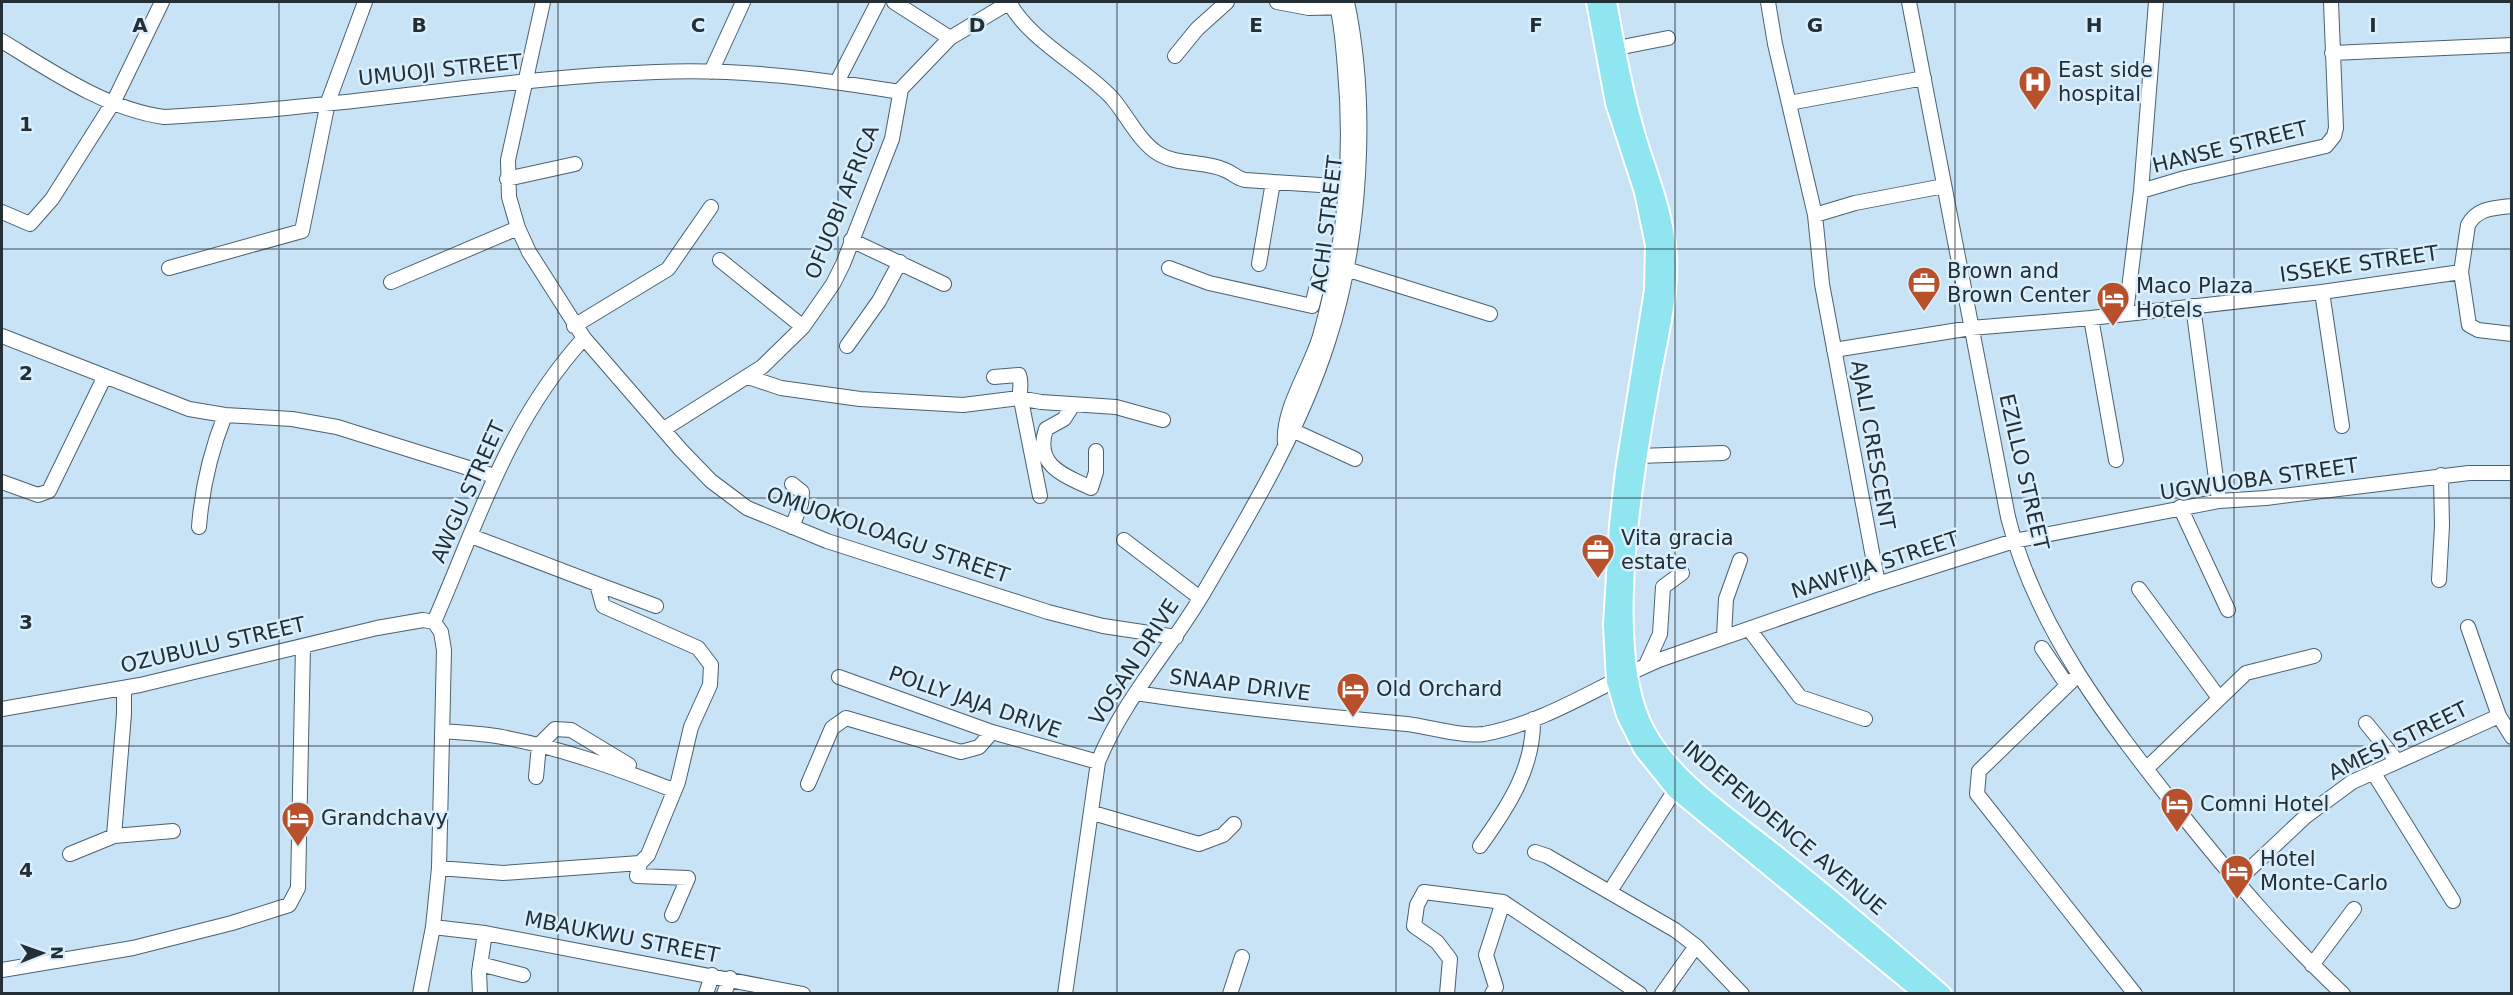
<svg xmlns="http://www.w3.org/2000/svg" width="2513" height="995" viewBox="0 0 2513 995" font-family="'DejaVu Sans',sans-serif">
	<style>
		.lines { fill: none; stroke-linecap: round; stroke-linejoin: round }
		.minor-casing { stroke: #4a6171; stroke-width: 16 }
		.major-casing { stroke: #fff; stroke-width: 20 }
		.minor { stroke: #fff; stroke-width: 14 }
		.major { stroke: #8fe6f1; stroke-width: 16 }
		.grid { fill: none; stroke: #242e35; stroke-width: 1.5; stroke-opacity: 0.55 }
		.labels { text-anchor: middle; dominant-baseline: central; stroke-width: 5; stroke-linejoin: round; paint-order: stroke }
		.street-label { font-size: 21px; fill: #242e35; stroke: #daeffe }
		.poi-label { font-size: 21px; fill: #242e35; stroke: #daeffe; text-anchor: start }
		.grid-label { font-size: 20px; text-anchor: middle; font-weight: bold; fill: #242e35; stroke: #daeffe; stroke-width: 5; stroke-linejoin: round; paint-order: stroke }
	</style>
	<rect width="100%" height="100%" fill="#c8e3f5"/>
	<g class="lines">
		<defs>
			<path id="minor" d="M894,2L950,38
				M1009,2C1029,40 1082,66 1112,98C1127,115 1139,142 1159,154C1179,166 1204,160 1225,170C1233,173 1236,178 1245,180L1351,187
				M1277,2L1309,8L1346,7
				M1768,2L1775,44L1815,215
				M1909,2L2008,517C2036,629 2109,722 2179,811C2230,875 2283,938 2343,994
				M2,41C51,71 106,109 164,117C208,114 251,112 295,107C415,96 535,76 656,72C737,68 820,79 900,92
				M1617,48L1668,38
				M2332,53L2512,45
				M1175,56L1197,29L1227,2
				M711,72L743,2
				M837,82L878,2
				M1789,103L1924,78
				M507,179L575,164
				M2141,191L2185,178L2326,146L2334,136L2336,128L2331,2
				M2512,206C2494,208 2477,208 2468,225L2461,272L2469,325L2478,330L2512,334
				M2,212L30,224L52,199L114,101L162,2
				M851,240L944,284
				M720,260L803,327
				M1259,264L1273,182
				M169,268L302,231L328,102L365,2
				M1169,268L1209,283L1312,306L1318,281L1332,286
				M1346,269L1490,314
				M391,282L518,228
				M2322,292L2342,426
				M2193,306L2219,501
				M2126,313L2141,191L2156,2
				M2091,318L2116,460
				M574,326L668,269L711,207
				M2,336L189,409L225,415L292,419L337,427L494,476
				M584,338L681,450L711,481L747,508L827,541L1048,612L1103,626L1176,637
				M847,346L879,301L900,262
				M1834,350L1971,328L2091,318L2322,292L2461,272
				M748,377L781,388L860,399L963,405L1019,398L1041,402L1116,407L1163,420
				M994,377L1019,375C1023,385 1017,394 1022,405L1040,496
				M1073,405L1064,419L1046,429C1034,465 1063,475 1091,488L1096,472V451
				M664,429L762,367L803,327L833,284L843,264L892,139L901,89L950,38L1010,2
				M1292,430L1355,459
				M1285,443C1282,409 1310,370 1320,336C1344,250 1353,158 1345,69C1343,47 1342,23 1336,2
				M1639,456L1723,453
				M2,482L38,495L49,491L105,376
				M792,484L802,492L801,504L792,527
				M2180,507L2228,610
				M199,527C202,487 210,453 225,415
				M1124,540L1200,598
				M2439,580L2442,526L2441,475
				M597,584L656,606
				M1878,584L1822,284L1815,215L1855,203L1944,186
				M2139,589L2219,698
				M434,622C479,519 507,423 584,338L529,252L518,228L509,197L508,160L543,2
				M2468,627L2499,716L2512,737
				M1749,629L1800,697L1865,719
				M1724,637L1726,599L1740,560
				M2042,648L2067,685
				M1646,665L1660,634L1663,587L1682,573
				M2078,675L1979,771L1977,794L2135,994
				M839,677L992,732L1098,762
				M1136,693C1227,707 1317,716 1407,724C1430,727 1463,737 1484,734C1548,722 1601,684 1659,660L1878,584L2014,541L2219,501L2266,498L2469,473H2512
				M2,709L140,685L377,628L423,620L434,622
				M2366,723L2397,761
				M443,731C464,733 486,733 507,738C564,749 619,769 673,790
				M2146,769L2246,673L2314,656
				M2373,772L2453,901
				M536,777L539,745L555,729L571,730L629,765
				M808,784L832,728L846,718L961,752L979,747L992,732
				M1093,813L1199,844L1223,835L1234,824
				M114,836L124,714V688
				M1480,846C1508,807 1534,768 1533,719
				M1535,852L1547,856L1675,930L1696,946L1742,994
				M70,854L114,836L173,831
				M640,863L637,876L688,878L672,915
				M439,868L503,873L640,863L648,855L678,782L691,727L710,685L711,665L698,648L603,606L597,584L471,536
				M2237,881L2306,816L2352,782L2499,716
				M1614,885L1675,790
				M433,927L485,933L803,994
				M480,964L523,975
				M2312,965L2354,909
				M2,970L133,948L232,923L289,905L298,888L303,646
				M420,994L433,927L439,868L444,650L441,632L434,622
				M480,994L479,972L485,933
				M706,994L712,975
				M724,994L730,978
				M1065,994L1098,762C1122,702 1168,652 1201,597C1248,517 1300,430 1328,342C1361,241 1369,105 1347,2
				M1230,994L1242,957
				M1447,994L1450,959L1437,942L1414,926L1417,905L1424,892L1503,902L1640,994
				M1492,994L1496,987L1486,955L1503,902
				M1662,994L1696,946"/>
			<path id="major" d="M1595,2L1614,103L1643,192L1654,245L1653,290L1624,471L1618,525L1612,625L1615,681L1625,715L1642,749L1675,790L1923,994
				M1608,2C1616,46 1624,92 1637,136C1649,176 1666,215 1668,257C1670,297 1659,338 1652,377C1636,467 1602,651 1647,732C1677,785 1735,820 1780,857C1836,901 1889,947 1943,994"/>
		</defs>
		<use href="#minor" class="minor-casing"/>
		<use href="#major" class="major-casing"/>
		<use href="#minor" class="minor"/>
		<use href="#major" class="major"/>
	</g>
	<path class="grid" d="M279,2V994M558,2V994M838,2V994M1117,2V994M1396,2V994M1675,2V994M1955,2V994M2234,2V994M2,249H2512M2,498H2512M2,746H2512"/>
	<defs>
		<symbol id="hospital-pin" viewBox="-11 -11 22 30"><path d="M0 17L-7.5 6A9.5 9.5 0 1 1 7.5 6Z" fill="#b8512b" stroke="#daeffe"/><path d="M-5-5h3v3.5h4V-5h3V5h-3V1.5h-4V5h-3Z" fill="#fff"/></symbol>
		<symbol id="office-pin" viewBox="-11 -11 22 30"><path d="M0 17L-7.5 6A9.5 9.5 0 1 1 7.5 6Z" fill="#b8512b" stroke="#daeffe"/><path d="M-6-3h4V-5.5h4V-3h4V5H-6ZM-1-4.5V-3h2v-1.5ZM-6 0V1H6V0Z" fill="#fff"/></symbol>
		<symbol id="hotel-pin" viewBox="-11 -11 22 30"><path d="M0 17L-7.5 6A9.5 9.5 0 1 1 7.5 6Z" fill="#b8512b" stroke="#daeffe"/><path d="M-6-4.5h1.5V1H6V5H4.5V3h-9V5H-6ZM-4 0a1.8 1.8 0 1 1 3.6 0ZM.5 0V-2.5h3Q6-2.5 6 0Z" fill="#fff"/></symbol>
	</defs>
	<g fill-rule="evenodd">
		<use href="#hospital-pin" x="2016" y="63" width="38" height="52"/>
		<use href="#office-pin" x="1905" y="264" width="38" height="52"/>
		<use href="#hotel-pin" x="2094" y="279" width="38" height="52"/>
		<use href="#office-pin" x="1579" y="531" width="38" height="52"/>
		<use href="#hotel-pin" x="1334" y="670" width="38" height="52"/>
		<use href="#hotel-pin" x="2158" y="785" width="38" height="52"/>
		<use href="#hotel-pin" x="279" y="799" width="38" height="52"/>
		<use href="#hotel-pin" x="2218" y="852" width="38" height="52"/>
	</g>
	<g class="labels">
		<g class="street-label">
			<text transform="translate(440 70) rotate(-6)">UMUOJI STREET</text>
			<text transform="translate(2230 147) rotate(-14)">HANSE STREET</text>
			<text transform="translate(842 202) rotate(-68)">OFUOBI AFRICA</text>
			<text transform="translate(1327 224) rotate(-83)">ACHI STREET</text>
			<text transform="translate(2359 264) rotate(-8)">ISSEKE STREET</text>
			<text transform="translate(1873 445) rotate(80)">AJALI CRESCENT</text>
			<text transform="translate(2024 472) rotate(77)">EZILLO STREET</text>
			<text transform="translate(2259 479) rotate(-8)">UGWUOBA STREET</text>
			<text transform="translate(468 492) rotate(-66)">AWGU STREET</text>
			<text transform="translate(888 535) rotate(19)">OMUOKOLOAGU STREET</text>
			<text transform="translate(1875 565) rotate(-18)">NAWFIJA STREET</text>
			<text transform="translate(213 645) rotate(-13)">OZUBULU STREET</text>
			<text transform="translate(1134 662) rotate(-57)">VOSAN DRIVE</text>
			<text transform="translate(1240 685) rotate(7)">SNAAP DRIVE</text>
			<text transform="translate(975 702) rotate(19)">POLLY JAJA DRIVE</text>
			<text transform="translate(2398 741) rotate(-26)">AMESI STREET</text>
			<text transform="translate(1784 828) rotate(40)">INDEPENDENCE AVENUE</text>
			<text transform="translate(622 937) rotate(11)">MBAUKWU STREET</text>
		</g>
		<g class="poi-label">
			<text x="2058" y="70">East side<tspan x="2058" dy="24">hospital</tspan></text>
			<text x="1947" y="271">Brown and<tspan x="1947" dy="24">Brown Center</tspan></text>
			<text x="2136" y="286">Maco Plaza<tspan x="2136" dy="24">Hotels</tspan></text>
			<text x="1621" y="538">Vita gracia<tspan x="1621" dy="24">estate</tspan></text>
			<text x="1376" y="689">Old Orchard</text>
			<text x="2200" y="804">Comni Hotel</text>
			<text x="321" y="818">Grandchavy</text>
			<text x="2260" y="859">Hotel<tspan x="2260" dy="24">Monte-Carlo</tspan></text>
		</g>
	</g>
	<g class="grid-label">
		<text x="140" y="32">A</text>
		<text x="419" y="32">B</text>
		<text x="698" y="32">C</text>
		<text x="977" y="32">D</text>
		<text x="1256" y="32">E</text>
		<text x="1536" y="32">F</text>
		<text x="1815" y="32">G</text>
		<text x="2094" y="32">H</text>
		<text x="2373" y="32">I</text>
		<text x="26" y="131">1</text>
		<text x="26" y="380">2</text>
		<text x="26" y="629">3</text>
		<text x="26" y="877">4</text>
	</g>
	<rect width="2513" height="995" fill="none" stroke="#242e35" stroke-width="6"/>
	<g transform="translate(42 953) rotate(89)" stroke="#daeffe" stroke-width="4.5" paint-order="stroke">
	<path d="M0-4.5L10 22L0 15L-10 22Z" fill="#242e35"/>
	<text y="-9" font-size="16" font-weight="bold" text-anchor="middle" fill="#242e35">N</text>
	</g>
</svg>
